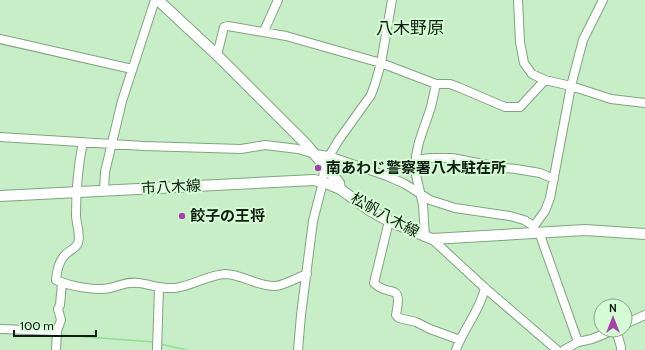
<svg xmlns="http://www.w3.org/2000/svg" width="645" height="350" viewBox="0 0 645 350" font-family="Cabin,'Noto Sans JP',sans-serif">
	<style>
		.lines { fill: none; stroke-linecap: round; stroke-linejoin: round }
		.stream { stroke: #91de94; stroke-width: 1.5 }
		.minor-casing { stroke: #80a481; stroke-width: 10 }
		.major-casing { stroke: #80a481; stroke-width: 12 }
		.minor { stroke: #fff; stroke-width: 8 }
		.major { stroke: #fff; stroke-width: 10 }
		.poi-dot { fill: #a543aa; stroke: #d5fcd5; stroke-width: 1.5 }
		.labels { text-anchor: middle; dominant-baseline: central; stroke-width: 4; stroke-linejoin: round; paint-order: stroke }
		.poi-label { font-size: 15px; font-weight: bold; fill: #0f1d10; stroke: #d5fcd5; text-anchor: start }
		.street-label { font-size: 15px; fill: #0f1d10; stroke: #d5fcd5 }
		.quarter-label { font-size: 17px; fill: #0f1d10; stroke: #d5fcd5 }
	</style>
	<rect width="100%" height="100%" fill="#c8eec8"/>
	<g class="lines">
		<path class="stream" d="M60,335L154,342
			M160,344L187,350"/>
		<defs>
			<path id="minor" d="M518,0L520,42L524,63L532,74L545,80L571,86L611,99L645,103
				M264,31L278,0
				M0,39L132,69
				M217,55L224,27L228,26L286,36L381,63L436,84H450L458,87L505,107H520L545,80
				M0,137L144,146L241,149L265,145L298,149L315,154L329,156L387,176L405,184L430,200L455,208L510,216L524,220L534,226
				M83,142C78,166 76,190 76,215C76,223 81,235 78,243C76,249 69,250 65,255C58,262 57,272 56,280C69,286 95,291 110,288C121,286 125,281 139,283C152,285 162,289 175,288C192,286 208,275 225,274C242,274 258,287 276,286C284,285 299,277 307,274
				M416,160L430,158H452L504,168L516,169L540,173L554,179
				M104,191L105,172L122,101L155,0
				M389,221L374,283C390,299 403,280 396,315L399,318L416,322L430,329L460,340
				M533,230L534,226L545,211L550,198L571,86L583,40L603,0
				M539,232L578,342
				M425,237L423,205L416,175V156L419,142L431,107L436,84
				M432,239L485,288L557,350
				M625,324L645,315
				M0,329L57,331L61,320L58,309L60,305L62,283
				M616,330L621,347V350
				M56,350L57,331
				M157,350L159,288
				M298,350L301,315L313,221L323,182L324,165L338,141L371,95L375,84L381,63L392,0
				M456,350C464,327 479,313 485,288
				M564,350L578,342L592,339L614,330"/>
			<path id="major" d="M158,0L217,55L305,143L339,183L340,189
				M0,196L314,180L323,182L340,189L369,210L389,221L432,239L585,230L645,234"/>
		</defs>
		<use href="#minor" class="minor-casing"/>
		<use href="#major" class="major-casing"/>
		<use href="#minor" class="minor"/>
		<use href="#major" class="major"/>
	</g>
	<g class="poi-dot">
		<circle cx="318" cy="168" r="4"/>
		<circle cx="182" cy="216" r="4"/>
	</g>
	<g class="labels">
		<g class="poi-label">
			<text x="326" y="168">南あわじ警察署八木駐在所</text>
			<text x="190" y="216">餃子の王将</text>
		</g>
		<g class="street-label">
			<text transform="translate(171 187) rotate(-3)">市八木線</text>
			<text transform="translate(385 215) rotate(29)">松帆八木線</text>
		</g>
		<g class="quarter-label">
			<text x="410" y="28">八木野原</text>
		</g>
	</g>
	<g transform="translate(613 318)"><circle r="19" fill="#d5fcd5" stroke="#86a386"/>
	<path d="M0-3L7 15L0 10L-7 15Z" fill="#a543aa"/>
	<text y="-6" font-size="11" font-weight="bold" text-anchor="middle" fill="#0f1d10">N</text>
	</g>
	<path d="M14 330v6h82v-6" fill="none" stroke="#0f1d10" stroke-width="2"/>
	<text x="20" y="330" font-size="12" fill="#0f1d10" stroke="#d5fcd5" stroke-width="3" paint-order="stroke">100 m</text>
</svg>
